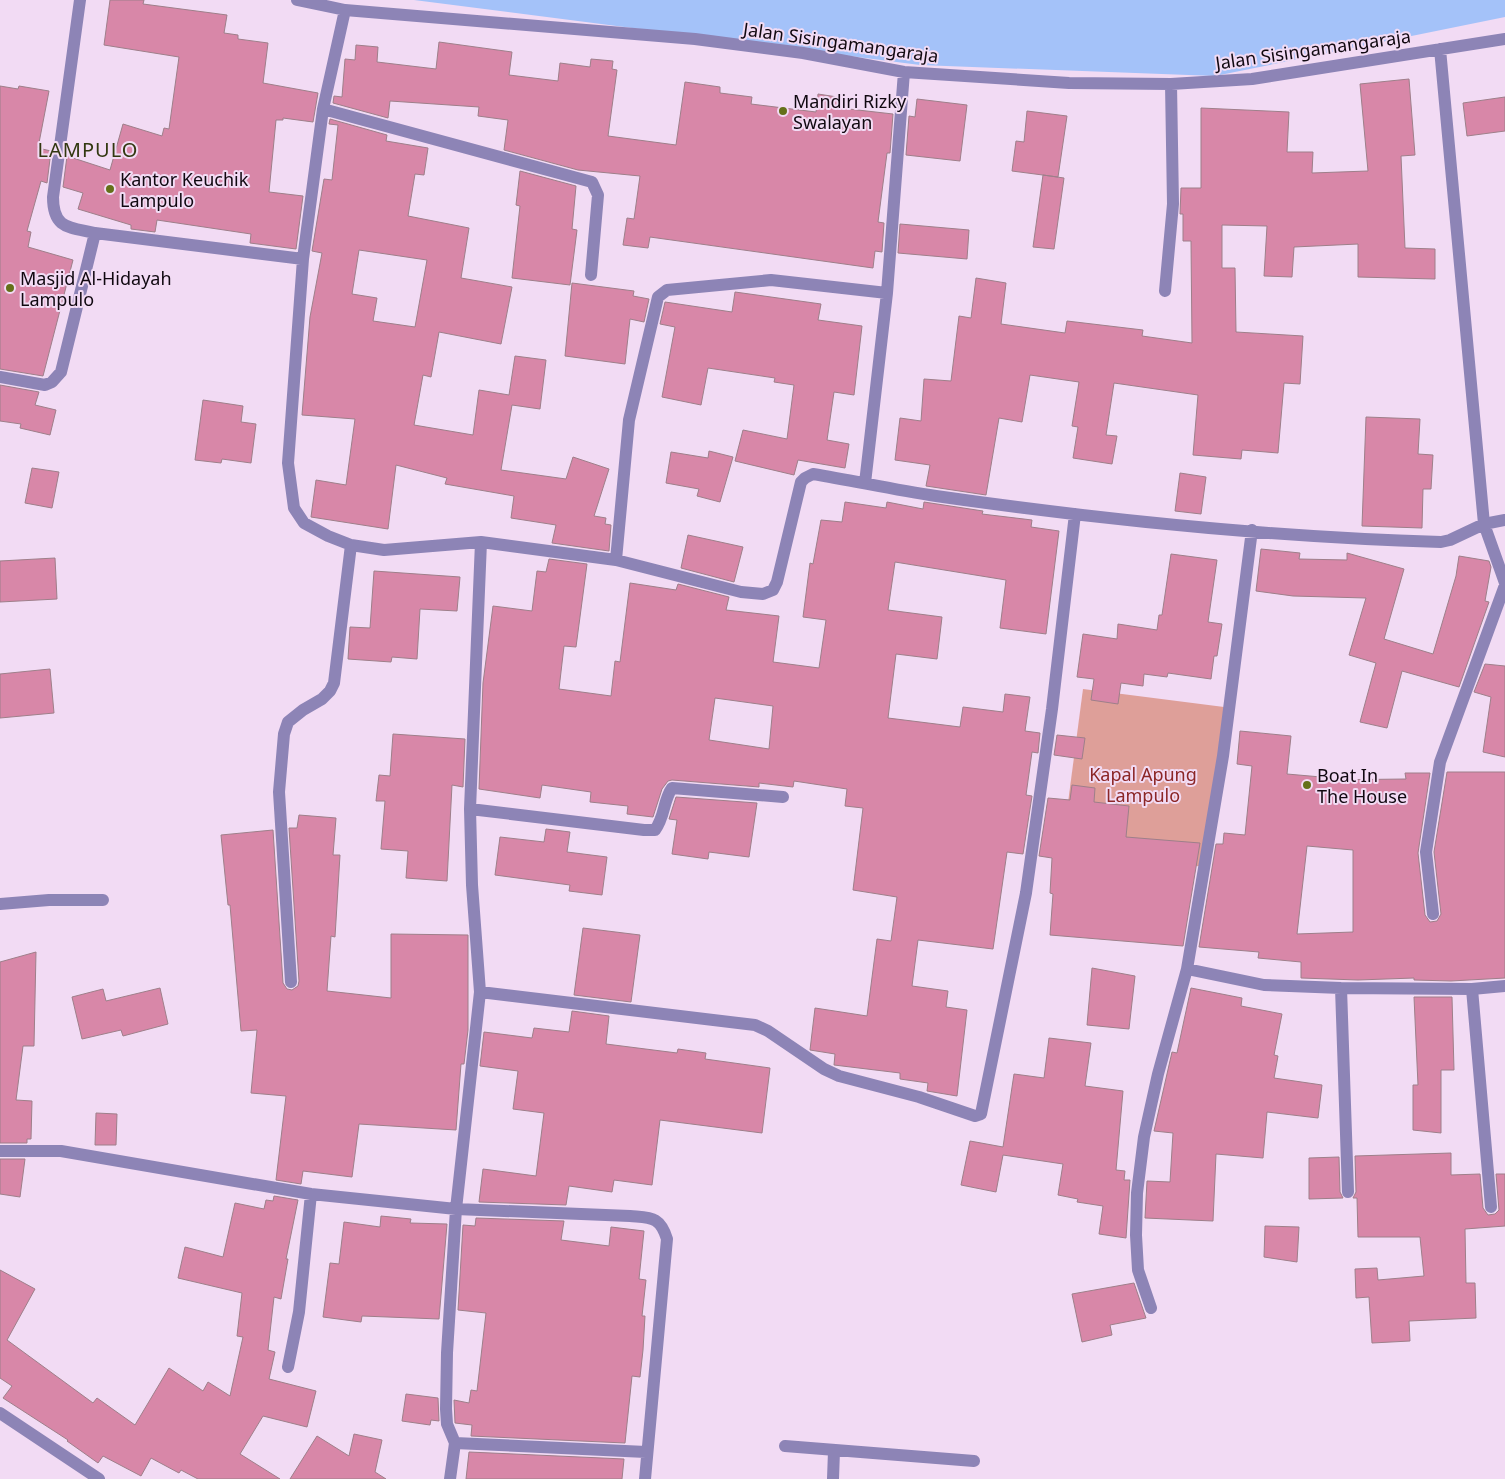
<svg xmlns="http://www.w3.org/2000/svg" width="1505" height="1479" viewBox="0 0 1505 1479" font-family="'Noto Sans',sans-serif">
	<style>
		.green { fill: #de9f99 }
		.water { fill: #a4c2f9 }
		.building { fill: #d887a8; stroke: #9e7f8a; fill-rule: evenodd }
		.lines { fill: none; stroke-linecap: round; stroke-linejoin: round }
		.minor { stroke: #8d84b6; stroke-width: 12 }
		.poi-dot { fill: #647019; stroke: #f2dbf4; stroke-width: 2 }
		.labels { text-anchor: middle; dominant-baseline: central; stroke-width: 4; stroke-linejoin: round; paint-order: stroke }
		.street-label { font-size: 18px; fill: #100810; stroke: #f2dbf4 }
		.poi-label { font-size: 18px; fill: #100810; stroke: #f2dbf4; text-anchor: start }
		.park-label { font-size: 18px; fill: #8b2626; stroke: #f2dbf4 }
		.quarter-label { font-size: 20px; letter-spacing: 1px; fill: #323810; stroke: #f2dbf4 }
	</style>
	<rect width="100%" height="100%" fill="#f2dbf4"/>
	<path class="green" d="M1083,689L1224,707L1204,867L1062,848Z"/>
	<path class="water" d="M414,0H1505V17L1215,76L920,65Z"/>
	<path class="building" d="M110,0H144L143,4L227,15L224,33L238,35V39L268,43L263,83L318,93L313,122L283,118V120H276L269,192L303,196L296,249L250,243L251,234L157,220L155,232L131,229V225L78,209L83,193L63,187L67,156L110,170L123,124L162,136L164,128L169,129L179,57L104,45Z
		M439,42L512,52L509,75L558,81L560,63L590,67L591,59L613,61L612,69L617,70L608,136L676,145L685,82L720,87V93L752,97L751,104L816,112L818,94L850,99L849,109L893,114L890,153H887L878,222L884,223L882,252L875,251L873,268L650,237L648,248L623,245L627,218L634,219L640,176L578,170L504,150L508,120L478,116L479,107L390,101L388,118L333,103L334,96L342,97L345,59L355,60L356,45L378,47L377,62L436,69Z
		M1409,79L1415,155L1401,156L1405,248L1435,249V279L1358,277V244L1294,247L1292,277L1264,276L1267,226L1222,225V268H1235L1236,332L1303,336L1300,384L1284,383L1278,453L1242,450L1241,459L1193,455L1198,395L1114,383L1106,435L1117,436L1112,464L1073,458L1078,427L1072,426L1079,382L1030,375L1022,422L999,418L986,495L926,486L930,465L895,460L900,418L921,421L924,379L951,381L959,316L971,318L976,278L1006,283L1001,324L1065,333L1067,321L1143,330L1142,336L1192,343L1191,241H1183V214H1180L1181,188H1201V108L1289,112L1287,152H1313L1312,173L1368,171L1360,84Z
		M0,86L18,89L19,86L49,91L38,148L51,151L47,183L41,181L27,231L31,232L28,247L73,260L43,376L0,369Z
		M1505,97V131L1467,136L1463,103Z
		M917,99L967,105L960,161L906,155L909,116L915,117Z
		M1027,111L1067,116L1058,177L1012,171L1016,141L1024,142Z
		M330,119L387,135L386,141L428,148L424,175L415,174L408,216L469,228L461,278L512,287L501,344L439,332L431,377L423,375L414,425L473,435L479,390L509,395L515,356L546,360L540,409L512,405L501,470L566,479L573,457L609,469L594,516L606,518L605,524L611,525L609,551L552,543L556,525L511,518L514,496L445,484L447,478L396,465L388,529L311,517L316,480L346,485L355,419L302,415L310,317L322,253L312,251L324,179L332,180L338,125L329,124ZM359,250L427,260L415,327L373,321L377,298L352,294Z
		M520,171L576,186L572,229L577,230L570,285L512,278L520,206L516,205Z
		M1043,175L1064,178L1054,249L1033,247Z
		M900,224L969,230L967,259L898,253Z
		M572,283L634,291L633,296L649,299L644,322L630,319L625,364L565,356Z
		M735,292L821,304L818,320L862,326L854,395L834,392L827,440L849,444L845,468L798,460L794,475L735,461L743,430L787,439L794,385L774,382L775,378L708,368L701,405L662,397L675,327L660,324L665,302L732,312Z
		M0,385L39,392L35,405L56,410L50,435L20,428L21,424L0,421Z
		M203,400L243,406L241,422L256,424L251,463L222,459L221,463L195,460Z
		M1366,417L1420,419L1418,454L1433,455L1431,489H1423L1422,528L1362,526Z
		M709,451L733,457L720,502L697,496L699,489L666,483L671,452L708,458Z
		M32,468L59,472L52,508L25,503Z
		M1180,473L1206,477L1201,514L1175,511Z
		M845,502L886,508L887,502L923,509L924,502L983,511L982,514L1032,520L1031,527L1059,531L1046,634L1000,628L1006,580L895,562L888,610L942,617L937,659L896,654L888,718L960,727L963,707L1003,712L1005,694L1030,697L1025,731L1040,733L1038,753L1032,752L1026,795L1032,796L1023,854L1007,852L993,949L918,940L912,986L948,991L946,1007L967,1010L957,1096L927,1091L928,1083L900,1079V1073L834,1065L835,1054L810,1050L815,1008L867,1016L877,939L891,941L897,897L853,890L863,808L845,806L847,789L794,781L793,787L759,783V787L672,780L668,781L662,789L653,817L627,814L628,806L590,802L591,792L542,785L540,798L479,789L483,683L493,606L532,611L537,571L546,572L549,559L587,564L576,647L564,646L559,689L611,696L615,661L620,662L630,583L676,590L678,584L729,597L726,610L779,616L773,662L819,668L826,620L803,617L810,563L813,564L821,520L842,522ZM715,698L773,706L769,749L709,740Z
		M688,535L743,547L734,582L681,568Z
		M1261,549L1300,553L1299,559L1347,560V553L1404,569L1384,639L1433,654L1456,576L1459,556L1489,561L1491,567L1485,601L1489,602L1459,687L1402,671L1387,728L1360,722L1376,663L1349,655L1366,598L1293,596L1256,591Z
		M1171,554L1217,560L1208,622L1222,624L1217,656H1214L1211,679L1168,673L1167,677L1144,674L1143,686L1121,683L1118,704L1091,700L1094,679L1077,677L1083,634L1117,639L1118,624L1157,630L1159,615H1162Z
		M55,558L57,599L0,602V561Z
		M374,571L460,577L457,611L420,609L417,659L392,657L391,662L348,659L350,627L370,628Z
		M1485,664L1505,666V757L1483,752L1491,697L1474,692Z
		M50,669L54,713L0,718V674Z
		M1240,731L1291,736L1287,774L1321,777L1320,780L1406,779L1405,773H1430L1418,853L1425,915L1430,922L1437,921L1441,914L1434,852L1447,772H1505V978L1451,981L1414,980V978L1358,980L1301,978V962L1258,958L1259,952L1199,947L1216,844H1223L1224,833L1245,835L1252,766L1237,764ZM1307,846L1353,850V932L1297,934Z
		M393,734L465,739L463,787L452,785L447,881L406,878L408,851L381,849L385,801H376L379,775L390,776Z
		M1057,735L1085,738L1082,759L1054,755Z
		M1072,785L1095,788L1094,802L1129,806L1126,837L1200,843L1183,946L1050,935L1053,894L1050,893L1052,858L1039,856L1048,798L1070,800Z
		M676,797L757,803L749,857L709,852L708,859L672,854L677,820L669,819Z
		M299,815L336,818L333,855H340L335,937L331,936L327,991L391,998V934L468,935V1030L464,1064H461L456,1130L359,1124L352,1177L303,1171L301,1184L276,1180L286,1096L251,1093L257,1030L241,1031L230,905H228L221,835L273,830L283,983L287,989L292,990L298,986L299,981L289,828H297Z
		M546,829L570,832L567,852L607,857L602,895L569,891L570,885L495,875L500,837L544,842Z
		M583,928L640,935L631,1002L574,995Z
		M36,952L34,1046H23L16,1100L32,1101L31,1139H27V1143H0V962Z
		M1092,968L1135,976L1129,1029L1087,1025Z
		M160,988L168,1024L123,1036L121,1030L82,1039L72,997L103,989L106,1001Z
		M1191,988L1242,998L1241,1006L1282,1014L1274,1055L1278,1056L1274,1078L1322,1085L1318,1118L1267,1112L1263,1158L1216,1154L1213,1221L1145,1218L1147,1181L1170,1182L1173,1133L1154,1131L1172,1052L1177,1053Z
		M1414,997H1452L1454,1070H1441V1133L1413,1130V1085H1418Z
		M572,1011L609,1016L606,1044L677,1053L678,1049L706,1053L705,1059L770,1068L762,1133L660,1120L652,1185L614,1180L612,1192L569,1186L566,1205L479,1202L483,1169L536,1176L544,1113L513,1109L518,1071L480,1066L484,1032L532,1038L534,1028L569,1032Z
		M1049,1038L1091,1043L1085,1086L1123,1091L1116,1170L1125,1171L1124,1180H1130L1126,1238L1099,1234L1103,1206L1077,1202L1078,1199L1058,1195L1063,1164L1003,1155L996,1192L961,1185L970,1141L1003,1147L1014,1074L1044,1078Z
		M96,1113L117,1114L116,1145H95Z
		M1451,1153V1175L1480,1174L1483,1208L1488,1215L1495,1214L1499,1210L1496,1174H1505V1226L1465,1229L1466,1283H1475L1476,1318L1409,1321L1410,1341L1372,1343L1369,1297L1356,1298L1355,1269L1377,1268L1378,1280L1424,1276L1420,1237H1358L1357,1198H1353L1356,1192L1355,1156Z
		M1339,1157L1340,1192L1343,1198L1309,1199V1158Z
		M0,1159H25L20,1197L0,1194Z
		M274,1196L298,1200L286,1259H288L281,1299L274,1297L268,1350L275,1352L269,1379L316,1391L307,1427L263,1416L240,1454L280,1479H198L181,1470L179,1473L151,1458L141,1476L103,1456L98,1463L67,1441L68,1440L3,1398L12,1386L0,1378V1270L35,1289L7,1340L93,1403L97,1398L135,1425L169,1368L203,1391L208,1382L230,1396L243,1337L237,1336L242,1293L178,1278L185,1247L223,1257L235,1203L264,1209L266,1200L273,1201Z
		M381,1216L411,1219L410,1223L447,1224L439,1319L362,1316L361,1322L323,1317L330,1263L339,1264L344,1222L380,1227Z
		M476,1218L564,1221L561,1240L609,1246L611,1227L644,1231L639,1279L646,1280L642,1316H645L643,1350L640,1377L632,1376L625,1443L471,1436L472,1425L455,1423L454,1400L469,1403L471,1390L477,1391L486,1313L458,1310L463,1225L475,1226Z
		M1265,1226L1299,1227L1297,1262L1264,1257Z
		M1134,1283L1146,1318L1110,1325L1112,1335L1082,1342L1072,1294Z
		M406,1394L438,1398L439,1421L431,1420L430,1425L402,1421Z
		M354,1434L382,1440L375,1472L386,1479H290L317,1436L349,1456Z
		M469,1452L624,1459L622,1479H466Z"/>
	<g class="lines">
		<path class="minor" d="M80,0L53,197C53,229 69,227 95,233L303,259
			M297,0L345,10L695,39L803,53L904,72L1069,83L1171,84L1252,79L1505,39
			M345,10L323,109L303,259L288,463L294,508L304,523L328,536L351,545L384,550L481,542L616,560L741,592L763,594L773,590L777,582L801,482L805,478L813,474C855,481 895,490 936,496C1103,520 1272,537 1441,542L1450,540L1484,524L1505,520
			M1440,49L1484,524L1505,583
			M323,109L592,182L598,195L591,275
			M1165,291L1173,204L1171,84
			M0,377L45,385L52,382L61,372L95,233
			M865,483L887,293L904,72
			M616,560L629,420L658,297L667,290L771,280L887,293
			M470,809L644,830H655C665,817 663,801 672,788L783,797
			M0,904L49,900H103
			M1433,914L1426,852L1440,762L1505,585
			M1187,969L1264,985L1341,988L1472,989L1505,986
			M291,982L279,792L284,734L288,722L303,710L322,699L330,691L334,683L351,545
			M1341,988L1348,1192
			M1472,989L1491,1207
			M480,992L755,1025L768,1031L824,1069L839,1076L919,1097L975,1116L981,1114L1026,893L1052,709L1075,514
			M0,1151H61L311,1194L456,1209L630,1216C651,1218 660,1216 667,1239L645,1479
			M1151,1308L1138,1270L1136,1235L1137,1193L1144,1137L1158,1074L1187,969L1223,756L1252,530
			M288,1367L299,1312L311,1194
			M0,1413L99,1479
			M455,1443L646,1452
			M785,1446L974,1461
			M450,1479L455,1443L447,1424L446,1409L447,1353L456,1209L480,992L472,885L470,809L481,542
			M833,1479L834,1451"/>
	</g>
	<g class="poi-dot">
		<circle cx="783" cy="111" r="5"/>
		<circle cx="110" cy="189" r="5"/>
		<circle cx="10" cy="288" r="5"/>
		<circle cx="1307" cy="785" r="5"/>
	</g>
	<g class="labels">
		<g class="street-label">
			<text transform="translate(841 42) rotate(8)">Jalan Sisingamangaraja</text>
			<text transform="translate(1313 49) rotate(-8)">Jalan Sisingamangaraja</text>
		</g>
		<g class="poi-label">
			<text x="793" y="101">Mandiri Rizky<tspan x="793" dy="21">Swalayan</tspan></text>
			<text x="120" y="179">Kantor Keuchik<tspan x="120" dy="21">Lampulo</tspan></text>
			<text x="20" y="278">Masjid Al-Hidayah<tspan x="20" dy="21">Lampulo</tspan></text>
			<text x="1317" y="775">Boat In<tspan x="1317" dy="21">The House</tspan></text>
		</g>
		<g class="park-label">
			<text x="1143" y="774">Kapal Apung<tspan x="1143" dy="21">Lampulo</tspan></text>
		</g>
		<g class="quarter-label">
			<text x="88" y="149">LAMPULO</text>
		</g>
	</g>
</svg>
